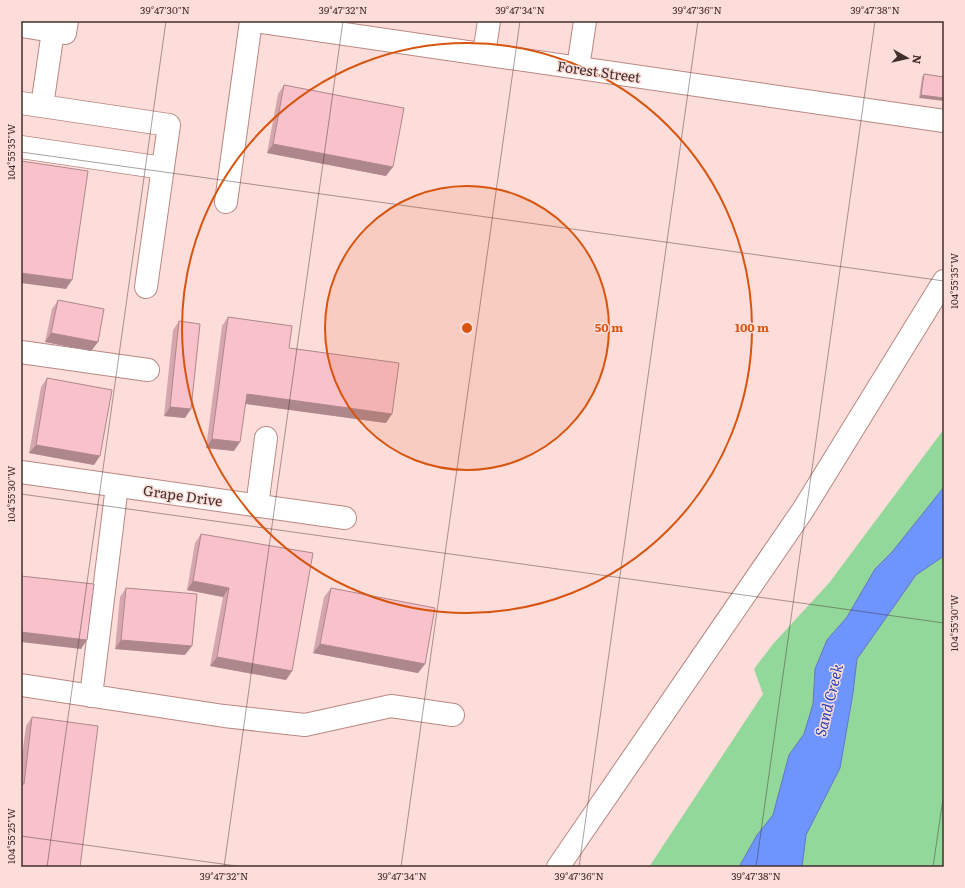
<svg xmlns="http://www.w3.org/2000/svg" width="965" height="888" viewBox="0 0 965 888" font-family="Literata,serif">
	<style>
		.green { fill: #93d89b }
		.water { fill: #6e94fe; stroke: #6176bf }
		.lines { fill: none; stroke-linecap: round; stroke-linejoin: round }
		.minor-casing { stroke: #b88882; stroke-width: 24 }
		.minor { stroke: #fff; stroke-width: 22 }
		.wall { fill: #d6a6ae }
		.shaded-wall { fill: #ae878d }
		.building { fill: #f9c1ca; stroke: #ae878d }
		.ticks { fill: none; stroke: #422f2c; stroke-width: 1; stroke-opacity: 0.45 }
		.ring { fill: none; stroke: #d7550f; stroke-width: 2 }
		.labels { text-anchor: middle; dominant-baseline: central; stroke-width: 3; stroke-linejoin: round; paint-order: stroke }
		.street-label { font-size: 14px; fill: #422f2c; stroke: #fdddd9 }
		.water-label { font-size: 15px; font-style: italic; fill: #233eb6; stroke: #fdddd9 }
		.centre { fill: #d7550f; stroke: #fdddd9; stroke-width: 2 }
		.ring-label { font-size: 12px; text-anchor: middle; font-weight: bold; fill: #d7550f; stroke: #fdddd9; stroke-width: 3; stroke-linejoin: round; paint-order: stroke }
		.neatline { fill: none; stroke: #422f2c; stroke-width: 1.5 }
		.ticks-label { font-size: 10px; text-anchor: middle; fill: #422f2c }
	</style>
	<rect width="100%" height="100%" fill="#fdddd9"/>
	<path class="green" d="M944,429V487L892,552L875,569L847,617L827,640L815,669L813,704L804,734L789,755L773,815L757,835L739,867H649L763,694L754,669L773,644L829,583Z
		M944,556V867H802L806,835L840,768L853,693L857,659L916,575Z"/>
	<path class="water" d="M944,487V556L916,575L857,659L853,693L840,768L806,835L802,867H739L757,835L773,815L789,755L804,734L813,704L815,669L827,640L847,617L875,569L892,552Z"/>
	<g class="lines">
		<defs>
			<path id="minor" d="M255,21L944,121
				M21,26L65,33L67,21
				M484,54L489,21
				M578,68L585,21
				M21,103L169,125L146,287
				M42,106L53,31
				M21,147L163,168
				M226,202L251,21
				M21,352L148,370
				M21,472L345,518
				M257,506L266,438
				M21,685L224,716L305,725L391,706L453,715
				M91,696L117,486
				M558,867L803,510L944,281"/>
		</defs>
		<use href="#minor" class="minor-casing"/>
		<use href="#minor" class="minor"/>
	</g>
	<path class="wall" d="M924,74L944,77L919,98L922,77Z
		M284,85L386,176L267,153L278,94Z
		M58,300L98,342L91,351L45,342L52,309Z
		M228,317L289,348L386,423L245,404L234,451L206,448L222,326Z
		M179,321L185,418L164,416L173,330Z
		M47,378L94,465L29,453L41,387Z
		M201,534L292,671L286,680L210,666L223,597L187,590L195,543Z
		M126,588L185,655L115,649L120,597Z
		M331,588L425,664L418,673L313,653L324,597Z
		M32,717L21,867V764L26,726Z"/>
	<path class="shaded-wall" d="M921,95L944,98V101L919,98Z
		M273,144L393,167L386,176L267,153Z
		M21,273L72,280L66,289L21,283Z
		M51,333L98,342L91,351L45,342Z
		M247,394L392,414L386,423L240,403Z
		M170,407L191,409L185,418L164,416Z
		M212,439L240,442L234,451L206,448Z
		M36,445L100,456L94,465L29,453Z
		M193,581L229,588L223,597L187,590Z
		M21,632L87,640L81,649L21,642Z
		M121,640L192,646L185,655L115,649Z
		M320,644L425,664L418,673L313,653Z
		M217,657L292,671L286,680L210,666Z"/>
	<path class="building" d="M924,74L944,77V98L921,95Z
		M284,85L404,108L393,167L273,144Z
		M21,161L88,171L72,280L21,273Z
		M58,300L104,309L98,342L51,333Z
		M228,317L292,326L289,348L399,363L392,414L247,394L240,442L212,439Z
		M179,321L200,324L191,409L170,407Z
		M47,378L112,390L100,456L36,445Z
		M201,534L313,553L292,671L217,657L229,588L193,581Z
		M21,576L94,584L87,640L21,632Z
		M126,588L197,594L192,646L121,640Z
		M331,588L435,608L425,664L320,644Z
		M32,717L98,726L80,867H21V784H24Z"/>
	<path class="ticks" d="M21,152L944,281M21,494L944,623M21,836L244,867M47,867L166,21M224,867L343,21M401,867L520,21M579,867L698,21M756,867L875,21M933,867L944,792"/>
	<circle cx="467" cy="328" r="142" fill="#d7550f" fill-opacity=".12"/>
	<g class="ring">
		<circle cx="467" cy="328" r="142"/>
		<circle cx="467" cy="328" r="285"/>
	</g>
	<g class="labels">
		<g class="street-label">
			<text transform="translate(599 71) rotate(8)">Forest Street</text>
			<text transform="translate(183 495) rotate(8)">Grape Drive</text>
		</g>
		<g class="water-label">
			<text transform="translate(828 700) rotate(-76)">Sand Creek</text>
		</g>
	</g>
	<circle cx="467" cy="328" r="6" class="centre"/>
	<g class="ring-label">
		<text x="609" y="332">50 m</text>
		<text x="752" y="332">100 m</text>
	</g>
	<rect width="965" height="888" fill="none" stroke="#fdddd9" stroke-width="44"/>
	<g transform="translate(907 58) rotate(98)" stroke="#fdddd9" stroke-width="3" paint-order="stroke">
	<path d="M0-3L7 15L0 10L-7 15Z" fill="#422f2c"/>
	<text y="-6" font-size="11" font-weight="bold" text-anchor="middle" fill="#422f2c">N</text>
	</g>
	<rect x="22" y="22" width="921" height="844" class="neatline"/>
	<g class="ticks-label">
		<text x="165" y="14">39°47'30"N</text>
		<text x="343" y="14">39°47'32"N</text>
		<text x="520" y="14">39°47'34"N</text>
		<text x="697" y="14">39°47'36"N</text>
		<text x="875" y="14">39°47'38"N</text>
		<text transform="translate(11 152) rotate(-90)" y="4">104°55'35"W</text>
		<text transform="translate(954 281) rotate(-90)" y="4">104°55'35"W</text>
		<text transform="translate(11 494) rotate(-90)" y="4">104°55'30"W</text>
		<text transform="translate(954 623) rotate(-90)" y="4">104°55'30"W</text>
		<text transform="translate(11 836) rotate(-90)" y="4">104°55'25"W</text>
		<text x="224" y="880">39°47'32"N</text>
		<text x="402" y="880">39°47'34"N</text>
		<text x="579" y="880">39°47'36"N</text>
		<text x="756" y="880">39°47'38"N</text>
	</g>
</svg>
